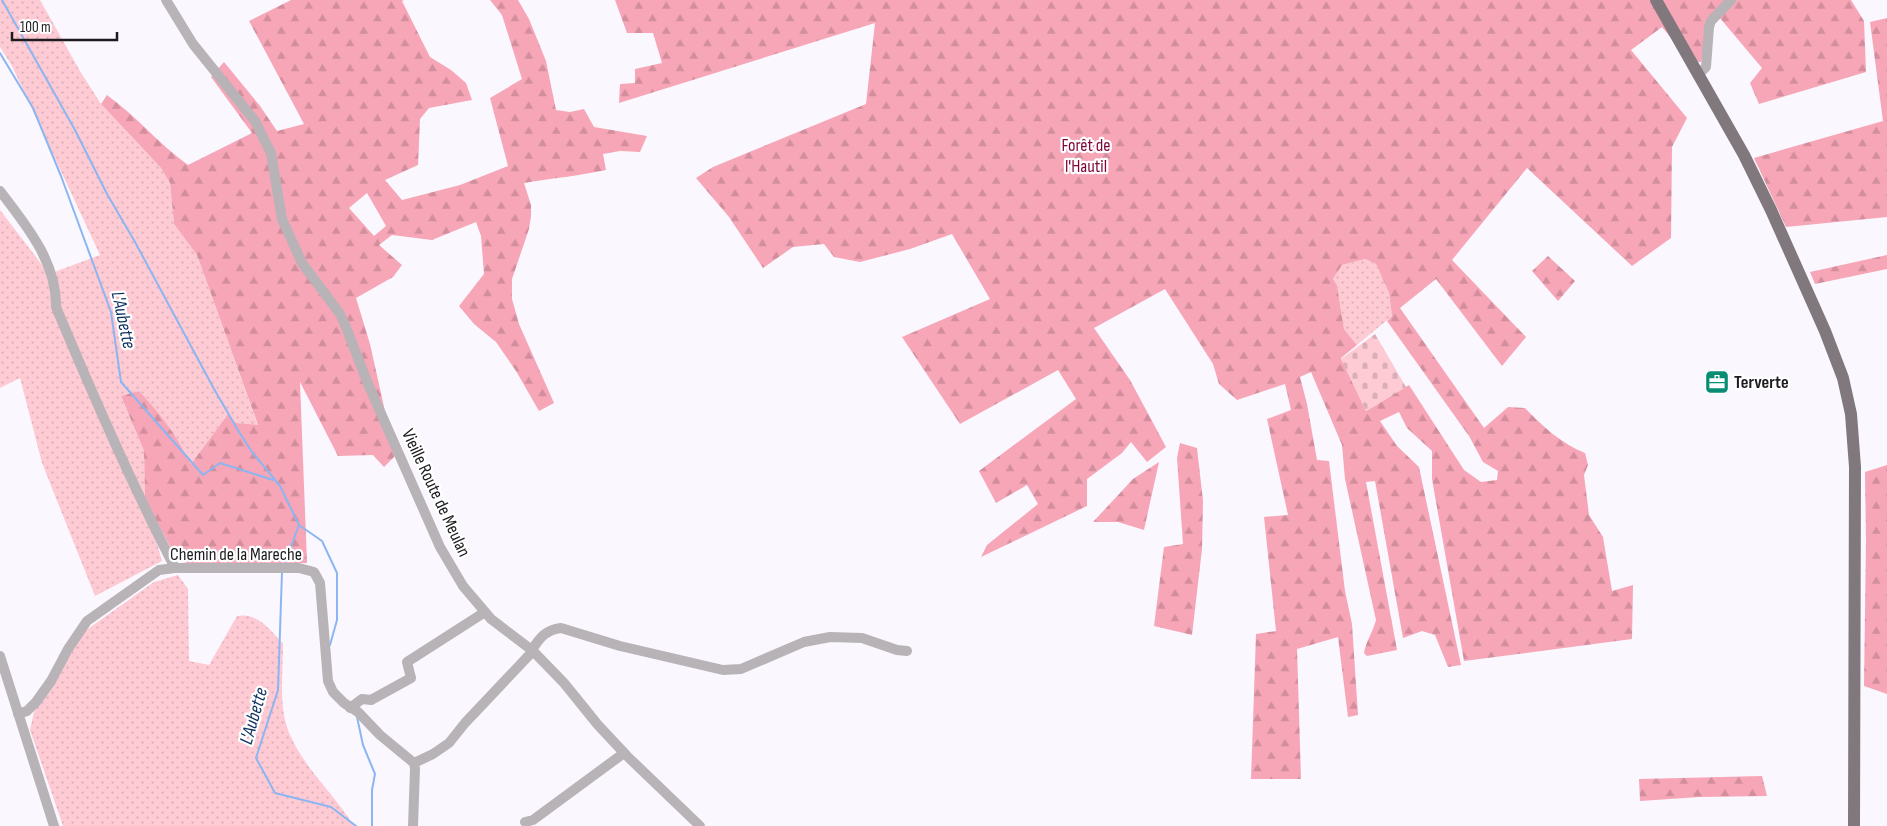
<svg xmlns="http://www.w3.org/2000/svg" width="1887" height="826" viewBox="0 0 1887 826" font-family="'Sofia Sans Condensed',sans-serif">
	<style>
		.grass { fill: url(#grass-dots) }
		.forest { fill: url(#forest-firs); fill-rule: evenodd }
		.cemetery { fill: url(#cemetery-stones) }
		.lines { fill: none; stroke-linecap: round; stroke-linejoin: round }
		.stream { stroke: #8bb6f1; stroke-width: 2 }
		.minor { stroke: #b8b3b6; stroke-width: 10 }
		.major { stroke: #81787e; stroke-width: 12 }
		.labels { text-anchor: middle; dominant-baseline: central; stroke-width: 4.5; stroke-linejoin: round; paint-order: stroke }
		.park-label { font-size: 18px; fill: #7f0538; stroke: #fff }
		.poi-label { font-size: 18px; font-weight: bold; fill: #1d1b1f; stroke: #fff; text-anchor: start }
		.street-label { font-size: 18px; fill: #1d1b1f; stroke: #fff }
		.water-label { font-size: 19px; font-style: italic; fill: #0d315f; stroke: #fff }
	</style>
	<defs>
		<pattern id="grass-dots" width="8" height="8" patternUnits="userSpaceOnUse" patternTransform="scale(1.25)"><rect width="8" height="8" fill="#fecbd4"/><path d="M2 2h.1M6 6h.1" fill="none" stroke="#d9aeb6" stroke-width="1.8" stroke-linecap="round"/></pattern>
		<pattern id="forest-firs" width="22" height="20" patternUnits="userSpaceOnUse" patternTransform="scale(1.25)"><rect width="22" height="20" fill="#f6a6b7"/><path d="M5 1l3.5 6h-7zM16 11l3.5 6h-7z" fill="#d28e9d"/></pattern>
		<pattern id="cemetery-stones" width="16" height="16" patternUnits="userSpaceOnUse" patternTransform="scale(1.25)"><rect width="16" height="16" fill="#fecbd4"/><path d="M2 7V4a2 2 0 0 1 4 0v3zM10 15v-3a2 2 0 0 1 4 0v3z" fill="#d9aeb6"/></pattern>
	</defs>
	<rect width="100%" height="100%" fill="#fbf7fe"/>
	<path class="grass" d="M0,0H40L80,71L101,104L161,168L170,183L174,224L197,255L258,426L236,423L228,414L191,464C175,433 162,417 139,391L121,396L144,451L145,499L162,561L95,596L42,463L20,378L0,388V210L49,274L100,255L12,66L0,47Z
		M1365,259L1376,264L1389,293L1392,316L1357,345L1344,329L1337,285L1333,279L1342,265Z
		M178,575L188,589L189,661L209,665L237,616C258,612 270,630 283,644C283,673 278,708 290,735C305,769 335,795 354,826H63L30,730L34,712L85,631L154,582Z"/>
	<path class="forest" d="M291,0H404L402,1L430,57L451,70L466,83L472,100L429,108L420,119L418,165L385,180L402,200L460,185L508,166L490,98L522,79L502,15L490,0H518L529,19L546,61L556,110L570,112L584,109L594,127L647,136L640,152L620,151L603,154L606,170C579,176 552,178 524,183L531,205V216L529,229L512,279V299L519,324L554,403L539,411L516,371L496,342L474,324L459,306L484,274L481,236L476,222L432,240L392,235L379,245L402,265L393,277L356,298L370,344L395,456L384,467L373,455L338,456L300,382L307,563L195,564L182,562L175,556L145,499L144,451L121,396L139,391C162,416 175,433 191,464L228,414L236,423L258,425L197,255L174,224L170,183L161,168L101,104L107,95C136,116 159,144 188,165L252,133L211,77L224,62L260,106L277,131L304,124L249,21ZM367,193L386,226L374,236L349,208Z
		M615,0H1851L1864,21L1866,72L1759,104L1750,83L1762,68L1714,11L1701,62L1690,61L1662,27L1631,50L1687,118L1672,147L1671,238L1632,266L1527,168L1452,260L1526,337L1502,366L1436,279L1400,308L1484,428L1508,407L1525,408C1542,426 1562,444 1585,453L1588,465L1584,475L1589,515L1603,537L1612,591L1633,585L1632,639L1464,661L1432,479V451L1407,428L1399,412L1380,421L1397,446L1419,467L1461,665L1448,667L1435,635L1422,631L1403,638L1375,481L1366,482L1397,650L1367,656L1364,653C1366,641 1373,632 1376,620L1345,479L1342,445L1311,372L1300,377L1307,404L1317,460L1329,461L1345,591L1352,624L1358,715L1348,717L1338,637L1297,649L1301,779H1251L1256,634L1276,631L1264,517L1288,515L1267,419L1291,410L1285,384L1237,400L1219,384L1213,364L1165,289L1094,328L1130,380L1166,447L1147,462L1131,442L1122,453L1087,479V506L981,557L987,545L1038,504L1027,485L996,503L979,471L1076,399L1058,370L960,424L902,337L990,299L952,234L910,249L860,262L834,257L824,244L793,247L763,268L729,217L696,178L713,167L866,104L875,23L619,103L620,84L635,83V69L662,63L653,33H627ZM1365,259L1376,264L1389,293L1392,316L1387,321L1469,436L1483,462L1498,471L1497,480L1481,482L1464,470L1409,385L1366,411L1341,358L1357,345L1344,329L1337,285L1333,279L1342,265Z
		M1887,18V217L1786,227L1754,158L1883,121L1870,22Z
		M1887,255V269L1815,284L1810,272Z
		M1548,256L1575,281L1558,301L1532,271Z
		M1180,443L1197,448L1203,501L1202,549L1192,635L1154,626L1164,547L1183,544L1177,458Z
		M1159,462L1144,530L1118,522H1093L1133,479Z
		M1887,465V694L1864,686L1866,541L1865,472Z
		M1762,776L1767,796L1700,797L1640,801L1639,779Z"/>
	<path class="cemetery" d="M1375,334L1406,387L1366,411L1341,359Z"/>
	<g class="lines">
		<path class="stream" d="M2,0L75,130L107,194L135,242L214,389L239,432L252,452L280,486L299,525L322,541L337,573V620L330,645
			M0,53L33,108L61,176L111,312L121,382L203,475L220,463L273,480
			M284,565L299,525
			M282,572L278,690L256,758L275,793L331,807L356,826
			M357,717L363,745L375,774L372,790V826"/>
		<path class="minor" d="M166,0L193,44L255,121L271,153L282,219L302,263L340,314L346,327L368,384L440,547L463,586L491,619L533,651L564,683L598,725L627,756L700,826
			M1698,75L1706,67L1709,27L1711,21L1731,0
			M0,191C26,225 57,262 56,307C93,395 131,483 175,568
			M532,650C540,637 546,630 561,628L620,646L723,670L741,669L804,642L830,637L862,638L897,650L907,651
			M0,656L54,826
			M350,708L362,699L371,700L411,678L407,662L485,612
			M18,714L27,711L36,702L51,681L68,649L87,621L159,570L175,568H299L314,572L320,583L328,681L333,692L344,703L358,712L380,735L414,763L415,769L413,826
			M414,763L433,754L449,743L465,723L533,651
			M525,822L533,820L624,753"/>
		<path class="major" d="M1656,0L1744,155L1771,210L1825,331L1843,378L1851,414L1855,467L1854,826"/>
	</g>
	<defs>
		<symbol id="office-square" viewBox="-11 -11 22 22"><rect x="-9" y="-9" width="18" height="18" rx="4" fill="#088d74" stroke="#fff"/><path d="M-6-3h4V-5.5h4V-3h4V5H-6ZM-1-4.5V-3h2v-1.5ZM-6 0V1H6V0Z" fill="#fff"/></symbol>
	</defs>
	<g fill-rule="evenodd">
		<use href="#office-square" x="1703" y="368" width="28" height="28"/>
	</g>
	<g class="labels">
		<g class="park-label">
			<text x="1086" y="145">Forêt de<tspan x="1086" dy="21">l'Hautil</tspan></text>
		</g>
		<g class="poi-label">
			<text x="1734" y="382">Terverte</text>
		</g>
		<g class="street-label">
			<text transform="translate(436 493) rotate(65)">Vieille Route de Meulan</text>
			<text x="236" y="554">Chemin de la Mareche</text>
		</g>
		<g class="water-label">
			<text transform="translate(123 320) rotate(78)">L'Aubette</text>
			<text transform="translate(254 716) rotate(-74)">L'Aubette</text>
		</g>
	</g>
	<path d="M12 32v8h105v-8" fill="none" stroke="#1d1b1f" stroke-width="2.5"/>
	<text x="20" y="32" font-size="15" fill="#1d1b1f" stroke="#ffffff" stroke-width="4" paint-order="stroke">100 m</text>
</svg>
